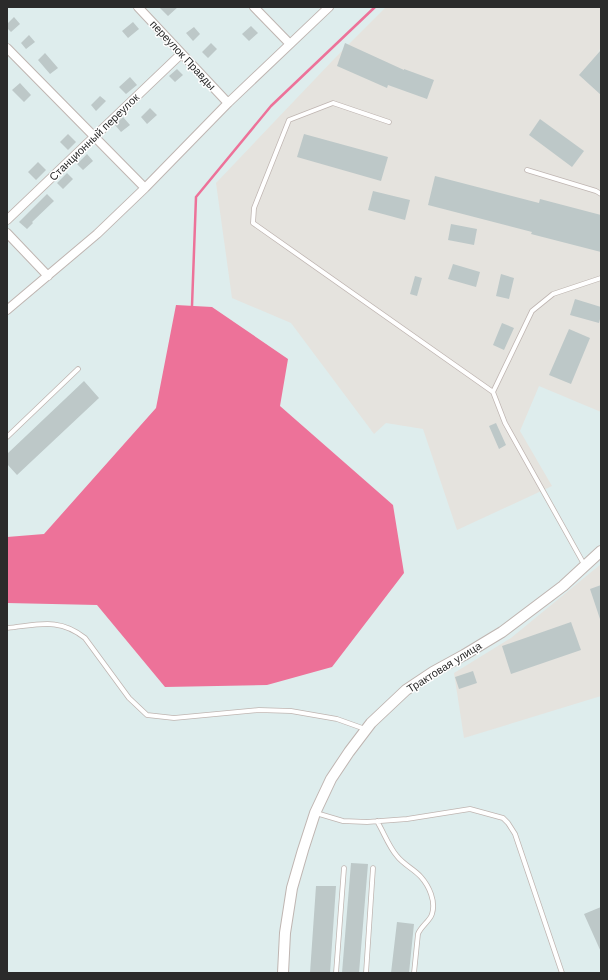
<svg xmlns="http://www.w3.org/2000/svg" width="608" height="980" viewBox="0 0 608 980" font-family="Helvetica,sans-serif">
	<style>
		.industrial { fill: #e5e3de }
		.water { fill: #ed7299 }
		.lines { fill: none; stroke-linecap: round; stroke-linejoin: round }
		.stream { stroke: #ed7299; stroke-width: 2.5 }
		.building { fill: #bdc8c8 }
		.service-casing { stroke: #bfb5b1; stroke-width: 5.5 }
		.minor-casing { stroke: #bfb5b1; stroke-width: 10 }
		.tertiary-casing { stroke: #bfb5b1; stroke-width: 12 }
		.service { stroke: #fff; stroke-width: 4 }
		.minor { stroke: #fff; stroke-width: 8 }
		.tertiary { stroke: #fff; stroke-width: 10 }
		.labels { text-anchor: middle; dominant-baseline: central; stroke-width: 3; stroke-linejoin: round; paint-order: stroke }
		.street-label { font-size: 11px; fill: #2b2b2b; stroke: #fff }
	</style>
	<rect width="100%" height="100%" fill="#deeded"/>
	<path class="industrial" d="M386,7H601V48L596,54L601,49V412L539,386L520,431L552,486L457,530L423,429L386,423L374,434L291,323L232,298L216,183L335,58Z
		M601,564V696L464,738L454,673L511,638Z"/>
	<path class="water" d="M176,305L212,307L288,359L280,406L393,505L404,573L332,667L267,685L165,687L97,605L7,603V537L44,534L156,408Z"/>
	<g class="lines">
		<path class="stream" d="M192,306L196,197L271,106L375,7"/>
	</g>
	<path class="building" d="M159,7H178L168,16Z
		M14,17L20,24L11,32L7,28V24Z
		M133,22L139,29L128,38L122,31Z
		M251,26L258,33L249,41L242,34Z
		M194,27L200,34L193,41L186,33Z
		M29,35L35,42L26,49L21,43Z
		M211,43L217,49L208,58L202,52Z
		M345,43L404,70V69L434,80L427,99L388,85L387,88L337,66Z
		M601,50V95L579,75Z
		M45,53L58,68L50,74L38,60Z
		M177,69L183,75L175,82L169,76Z
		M130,77L137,85L126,94L119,87Z
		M20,83L31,95L24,102L12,90Z
		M100,96L106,101L96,111L91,105Z
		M150,108L157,115L147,124L141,117Z
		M123,117L130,125L121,132L115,125Z
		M540,119L584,151L572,167L529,135Z
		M68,134L76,142L68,150L60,142Z
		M304,134L388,157L381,181L297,157Z
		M87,154L93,161L83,170L77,164Z
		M38,162L46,170L36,180L28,172Z
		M67,173L73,179L63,189L57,183Z
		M435,176L539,203L540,199L601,215V252L531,234L532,232L428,205Z
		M373,191L410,200L405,220L368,210Z
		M47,194L54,201L32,222L33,223L27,229L19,222Z
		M451,224L477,229L474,245L448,240Z
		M453,264L480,272L476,287L448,279Z
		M501,274L514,278L509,299L496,296Z
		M415,276L422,278L417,296L410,294Z
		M575,299L601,307V315L599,323L570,315Z
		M502,323L514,328L504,350L493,345Z
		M569,329L590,338L571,384L549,375Z
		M84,381L99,398L17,475L7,464V454Z
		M496,423L506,445L499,449L489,426Z
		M601,585V619H600L590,589Z
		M571,622L581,650L511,674L502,646Z
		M473,671L477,683L459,689L455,677Z
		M351,863L368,864L359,973H342Z
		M316,886H336L330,973H310Z
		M601,907V952L584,914Z
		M397,922L414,924L409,973H391Z"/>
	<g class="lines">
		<defs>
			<path id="service" d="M389,122L333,103L289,120L254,208L253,223L493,392
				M527,170L596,191L601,194
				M7,437L78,369
				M585,566L505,423L493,392L532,311L553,294L601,278
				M7,628C38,625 59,617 85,638L129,698L147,715L174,718L259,710L291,711L337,719L365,729
				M316,813L343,821L367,822L407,819L470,809L503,818L508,823L515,834L562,973
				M377,821C384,833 389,847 397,856C404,865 414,869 421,877C429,886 436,901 432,914C430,921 421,926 418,934L414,973
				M336,973L344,868
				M366,973L373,868"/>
			<path id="minor" d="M138,7L228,103
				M254,7L290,44
				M7,48L145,188
				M7,220L181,54
				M7,233L48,276
				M7,310L97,234L145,188L228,103L329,7"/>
			<path id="tertiary" d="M283,973L285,933L292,888L303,850L315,813L331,779L349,752L371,723L406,690L433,672L464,655L502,632L563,586L601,551"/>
		</defs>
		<use href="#service" class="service-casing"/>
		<use href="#minor" class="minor-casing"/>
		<use href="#tertiary" class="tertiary-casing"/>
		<use href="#service" class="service"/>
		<use href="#minor" class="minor"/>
		<use href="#tertiary" class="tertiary"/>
	</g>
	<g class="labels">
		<g class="street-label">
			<text transform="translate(183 55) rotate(47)">переулок Правды</text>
			<text transform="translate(94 137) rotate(-44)">Станционный переулок</text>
			<text transform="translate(444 667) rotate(-32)">Трактовая улица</text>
		</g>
	</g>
	<rect width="608" height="980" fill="none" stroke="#2b2b2b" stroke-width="16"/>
</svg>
